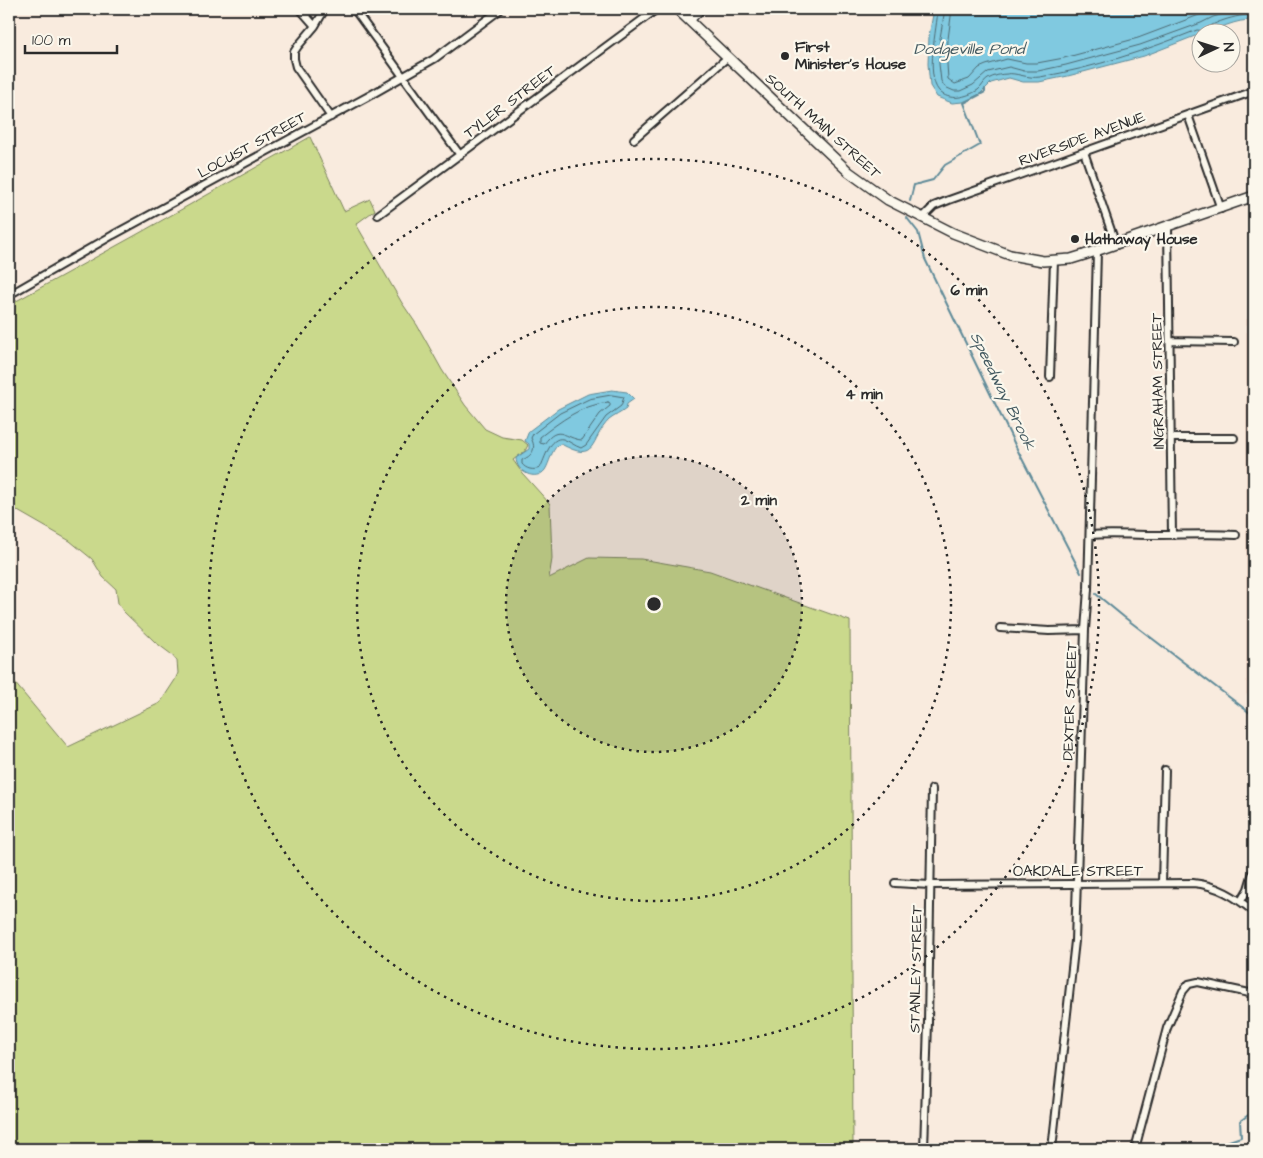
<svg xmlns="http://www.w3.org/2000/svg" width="1263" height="1158" viewBox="0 0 1263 1158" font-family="'Architects Daughter',sans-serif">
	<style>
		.built { fill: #f7ddcd }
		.green { fill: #cad98c; stroke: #7a825c }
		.water { fill: #80c9e0; stroke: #5e8a98 }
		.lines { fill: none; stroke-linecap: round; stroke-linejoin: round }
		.shore { stroke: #4d6a73; stroke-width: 1 }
		.stream { stroke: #5e8a98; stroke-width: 2 }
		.street-casing { stroke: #2b2b2b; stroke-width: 10 }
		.secondary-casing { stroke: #2b2b2b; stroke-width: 12 }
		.street { stroke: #fbf7ec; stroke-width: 6 }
		.secondary { stroke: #fbf7ec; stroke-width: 9 }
		.ring { fill: none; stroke: #2b2b2b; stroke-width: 2.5; stroke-dasharray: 2.5 5 }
		.poi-dot { fill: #2b2b2b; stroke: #fbf7ec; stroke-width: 2 }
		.labels { text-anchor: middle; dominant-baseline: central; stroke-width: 4.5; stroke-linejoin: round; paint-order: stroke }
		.poi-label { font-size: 15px; font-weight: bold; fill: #2b2b2b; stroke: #fbf7ec; text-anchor: start }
		.street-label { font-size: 15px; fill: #2b2b2b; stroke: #fbf7ec }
		.water-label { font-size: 16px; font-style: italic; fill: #445a61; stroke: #fbf7ec }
		.centre { fill: #2b2b2b; stroke: #fbf7ec; stroke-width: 2.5 }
		.ring-label { font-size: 15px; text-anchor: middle; font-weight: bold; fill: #2b2b2b; stroke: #fbf7ec; stroke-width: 4.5; stroke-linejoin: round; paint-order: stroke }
	</style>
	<rect width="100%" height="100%" fill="#f9ebde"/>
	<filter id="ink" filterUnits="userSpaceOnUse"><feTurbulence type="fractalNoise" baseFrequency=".02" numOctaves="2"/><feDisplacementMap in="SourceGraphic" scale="10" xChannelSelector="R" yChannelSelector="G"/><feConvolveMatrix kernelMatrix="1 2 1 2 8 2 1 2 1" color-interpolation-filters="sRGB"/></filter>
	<g filter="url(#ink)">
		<path class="built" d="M1254,318V701L1246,694V319Z"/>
		<path class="green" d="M310,137L344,211L370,199L375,210L356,224L402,303L417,325L442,370L465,405L485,429L502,437L522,440L528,445L525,451L513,460L523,474L550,504L552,559L549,578L589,558L641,559L710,571L850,621L853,1149H9V676L68,747L160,703L175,680L178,673L177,661L171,654L155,642L123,611L118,603L116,589L103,577L92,559L70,541L9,506V305L136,235Z"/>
		<path class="water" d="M934,9H1254V21C1237,17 1217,32 1200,32V34L1144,56L1068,76L1039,82H1023L1009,78L991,83L980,94L963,102L952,103L937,97L930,86L928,64L929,36Z
			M612,390L627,392L634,399L627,404L626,409C621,413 614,416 609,420C589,440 598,464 561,444L558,445C551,451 550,462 545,470C536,482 516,472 516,458L529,449V444L525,441L529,431L558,409L588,394Z"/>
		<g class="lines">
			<path class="shore" d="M938,9C937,29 925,75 939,91C949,102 967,97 978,90C982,87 984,81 988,79C993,76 1001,74 1007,74C1015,72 1028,79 1040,77C1094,68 1147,50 1197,30L1204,31C1211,22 1244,13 1254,15
				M945,9L940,38L939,64L941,81L945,87L954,91H960L973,85L988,72L1009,67L1024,71H1038L1066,65L1140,45L1201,23L1213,17L1242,9
				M952,9L948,39L947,64L948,79L955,84L969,79L979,68L986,65L1007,59L1026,63H1037L1064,58L1138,38L1215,9
				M612,395L624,397L621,406L606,417L586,445L581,448C575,446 569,441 563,439C550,436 545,459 540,468C533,471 526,469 522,464V460C532,456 537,449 531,438L533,434L560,413L589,399Z
				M608,402L610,403V406L600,414L582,440C565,439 559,423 544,444L540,443V437C562,420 580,406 608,402Z"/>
			<path class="stream" d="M910,201L914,185L933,180L945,165L980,145L964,103L985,92V89
				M907,218L918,232L925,259L1018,451L1081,573
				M1096,594L1124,617L1254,716
				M1206,1149L1241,1137L1240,1121L1254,1111"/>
			<defs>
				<path id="street" d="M300,9L315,26
					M325,9L315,26L298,46L294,52V59L296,67L331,117
					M354,9L460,155
					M1188,115L1221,209
					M634,139L728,57
					M1084,152L1116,245
					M378,215L657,9
					M922,218L934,206L949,200L1254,91
					M1168,227L1172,535
					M9,295L113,235L367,97L434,59L501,9
					M1171,341L1234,342
					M1050,377L1054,260
					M1171,438H1234
					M1090,535C1111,533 1131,535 1151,535C1180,535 1208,533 1236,535
					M1000,628L1049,631L1085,630
					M895,883L930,885L1193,883C1217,885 1236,897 1254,912
					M1162,883L1165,770
					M1241,901L1248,889L1254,869
					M924,1149L928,1022L932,789
					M1052,1149L1075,941L1085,630L1088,589L1097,252
					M1135,1149L1167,1028L1183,991L1189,984L1198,982L1254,994"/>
				<path id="secondary" d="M677,9L849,172L888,200L953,233L1010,255L1043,261L1071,259L1084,255L1254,196
					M689,20L700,9"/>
			</defs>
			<use href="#street" class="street-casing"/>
			<use href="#secondary" class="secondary-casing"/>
			<use href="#street" class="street"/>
			<use href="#secondary" class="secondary"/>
		</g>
	</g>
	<circle cx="654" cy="604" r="148" fill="#2b2b2b" fill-opacity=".12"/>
	<g class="ring">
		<circle cx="654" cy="604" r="148"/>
		<circle cx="654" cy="604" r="297"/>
		<circle cx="654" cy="604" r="445"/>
	</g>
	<g class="poi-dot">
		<circle cx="785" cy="56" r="5"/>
		<circle cx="1075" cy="239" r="5"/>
	</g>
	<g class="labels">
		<g class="poi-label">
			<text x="795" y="47">First<tspan x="795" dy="17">Minister's House</tspan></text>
			<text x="1085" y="239">Hathaway House</text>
		</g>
		<g class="street-label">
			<text transform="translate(510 102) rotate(-37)">TYLER STREET</text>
			<text transform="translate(823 126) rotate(42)">SOUTH MAIN STREET</text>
			<text transform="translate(1082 139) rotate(-20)">RIVERSIDE AVENUE</text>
			<text transform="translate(252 145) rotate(-29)">LOCUST STREET</text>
			<text transform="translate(1158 381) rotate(-91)">INGRAHAM STREET</text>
			<text transform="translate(1070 701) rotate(-88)">DEXTER STREET</text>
			<text x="1078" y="871">OAKDALE STREET</text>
			<text transform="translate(916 969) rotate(-89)">STANLEY STREET</text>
		</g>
		<g class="water-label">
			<text x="969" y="49">Dodgeville Pond</text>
			<text transform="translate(1003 391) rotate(64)">Speedway Brook</text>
		</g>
	</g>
	<circle cx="654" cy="604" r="8" class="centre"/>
	<g class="ring-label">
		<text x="969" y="295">6 min</text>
		<text x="864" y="399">4 min</text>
		<text x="759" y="505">2 min</text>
	</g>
	<rect width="1263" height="1158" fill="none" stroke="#fbf7ec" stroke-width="30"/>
	<rect x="15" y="15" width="1233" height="1128" fill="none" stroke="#2b2b2b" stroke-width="2" filter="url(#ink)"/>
	<g transform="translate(1216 48) rotate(86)"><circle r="24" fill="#fbf7ec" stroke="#a8a59f"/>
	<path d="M0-4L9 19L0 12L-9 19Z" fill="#2b2b2b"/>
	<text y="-8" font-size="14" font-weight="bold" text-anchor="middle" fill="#2b2b2b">N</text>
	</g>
	<path d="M25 45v8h92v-8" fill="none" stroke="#2b2b2b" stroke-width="2.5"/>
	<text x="32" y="45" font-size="15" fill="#2b2b2b" stroke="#fbf7ec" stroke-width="4" paint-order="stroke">100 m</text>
</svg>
